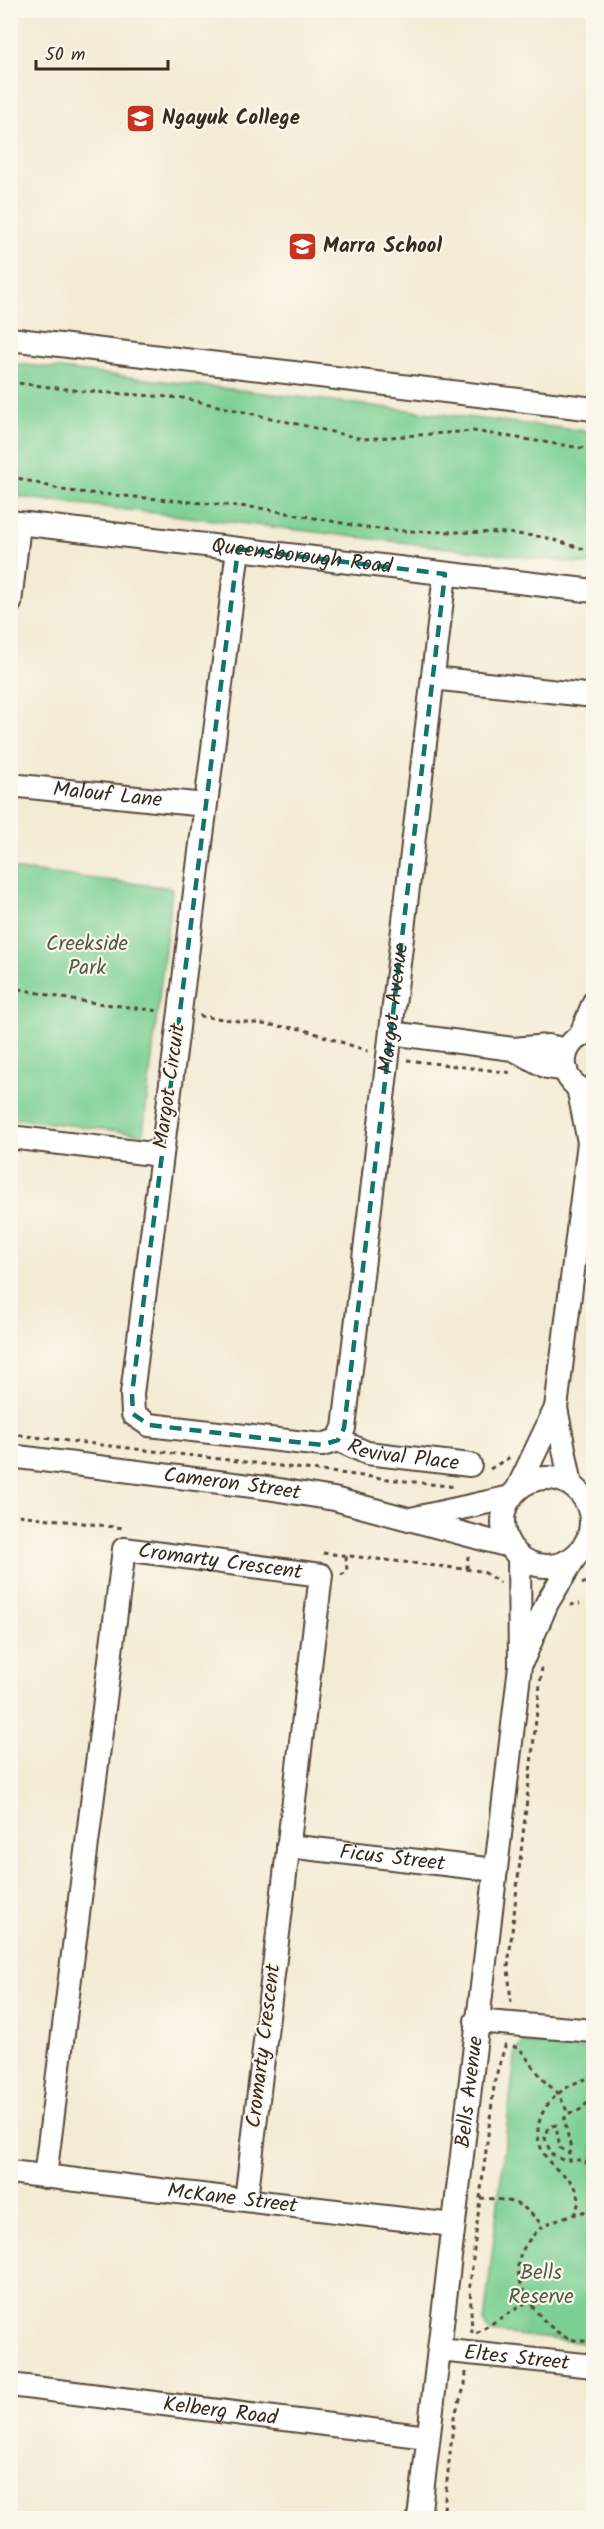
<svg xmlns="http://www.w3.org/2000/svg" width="604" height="2529" viewBox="0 0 604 2529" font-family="Kalam,sans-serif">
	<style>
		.green { fill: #7bd093; stroke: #5b7d58; stroke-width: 1.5 }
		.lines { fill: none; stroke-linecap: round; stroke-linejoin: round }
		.minor-casing { stroke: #574739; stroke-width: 26 }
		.path { stroke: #574739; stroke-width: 3; stroke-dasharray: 4.5 4.5; stroke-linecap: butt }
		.minor { stroke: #fff; stroke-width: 22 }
		.marked { fill: none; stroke: #0f766e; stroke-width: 4.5; stroke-dasharray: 12 8; stroke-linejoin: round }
		.labels { text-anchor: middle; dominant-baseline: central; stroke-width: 4.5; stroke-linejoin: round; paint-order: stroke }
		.poi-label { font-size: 21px; font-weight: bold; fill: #3b2a1e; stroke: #fbf7ec; text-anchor: start }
		.street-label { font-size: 21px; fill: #3b2a1e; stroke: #fbf7ec }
		.park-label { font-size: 21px; fill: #4e5c41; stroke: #fbf7ec }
	</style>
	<rect width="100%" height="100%" fill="#fbf7ec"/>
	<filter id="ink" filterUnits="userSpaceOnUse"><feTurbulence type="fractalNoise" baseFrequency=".0167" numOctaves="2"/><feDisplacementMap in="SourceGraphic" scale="12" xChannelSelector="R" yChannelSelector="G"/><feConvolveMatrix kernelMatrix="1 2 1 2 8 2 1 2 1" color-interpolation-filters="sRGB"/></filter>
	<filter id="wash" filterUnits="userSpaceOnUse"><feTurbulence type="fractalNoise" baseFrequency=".008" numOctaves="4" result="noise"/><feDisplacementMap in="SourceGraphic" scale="24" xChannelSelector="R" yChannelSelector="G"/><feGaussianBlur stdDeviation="1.35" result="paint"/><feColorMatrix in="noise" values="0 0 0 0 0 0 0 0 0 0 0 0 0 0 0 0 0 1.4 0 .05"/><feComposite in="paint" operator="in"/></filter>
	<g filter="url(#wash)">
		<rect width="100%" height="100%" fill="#f3ebd4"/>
		<path class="green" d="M10,363L593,432V565L11,496Z
			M11,869L172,888L143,1134L11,1118Z
			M525,2042L593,2050V2344L490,2332L484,2323L516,2049Z"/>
	</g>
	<g filter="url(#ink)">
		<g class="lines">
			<defs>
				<g id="minor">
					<path d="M10,339L594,409"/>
					<path id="s1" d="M10,522L594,591"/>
					<path d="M238,549L132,1394L133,1414L149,1425L322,1445L338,1440"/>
					<path d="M10,603L19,524"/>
					<path d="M433,678L594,696"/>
					<path id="s2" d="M10,785L205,805"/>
					<path d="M594,1031C555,1037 555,1088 594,1093"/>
					<path d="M391,1033L513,1049L548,1046L567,1050"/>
					<path d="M581,1034L594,1002"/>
					<path d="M513,1049L547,1067L566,1070"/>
					<path d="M578,1087L589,1142"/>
					<path d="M10,1137L161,1155"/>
					<path id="s3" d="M338,1440L344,1428L445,574"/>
					<path id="s4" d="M338,1440L367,1453L470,1465"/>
					<path id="s5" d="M10,1456L267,1488L334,1499L509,1546"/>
					<circle cx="547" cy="1522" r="44"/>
					<path d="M571,1485L556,1408L589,1142L594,1131"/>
					<path d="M517,1490L556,1408"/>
					<path d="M411,1519L511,1497"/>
					<path d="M524,1657L547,1603L575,1557"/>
					<path id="s6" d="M288,1846L496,1870"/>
					<path d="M476,2021L594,2031"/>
					<path id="s7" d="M10,2172L453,2225"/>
					<path id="s8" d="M45,2177L124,1549L321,1575L246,2200"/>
					<path id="s9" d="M439,2350L594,2366"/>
					<path id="s10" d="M10,2385L428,2437"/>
					<path id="s11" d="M419,2518L520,1666L519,1557"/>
				</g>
			</defs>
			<use href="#minor" class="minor-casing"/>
			<path class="path" d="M10,382L82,391L183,398L363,439L473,431L594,450
				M10,476L67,491L260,508L369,528L405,531L508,533L544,537L594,552
				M10,987L73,1000L160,1011
				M199,1016L302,1029L368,1051
				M407,1060L513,1073
				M10,1434L456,1487
				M490,1469L510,1457
				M10,1514L123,1528
				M323,1553L482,1571L500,1583
				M467,1569L468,1556
				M341,1575L347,1572L346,1556
				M582,1584L594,1578
				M570,1605L580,1604
				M511,2003L508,1967L542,1667
				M513,2046L520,2049L545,2082L558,2093L568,2113
				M594,2096C584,2105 583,2112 568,2113L564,2119L571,2149L569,2153L560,2148L556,2125L549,2127L545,2138L551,2154L563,2160H581L594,2167
				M480,2198C512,2200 521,2201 542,2225
				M594,2209C580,2213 551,2219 541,2228C531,2236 518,2252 518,2267C517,2292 547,2331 570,2339C578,2341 586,2341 594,2342
				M574,2216C577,2208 580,2202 578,2194C573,2177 557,2173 548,2160C520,2123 555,2084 594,2077
				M472,2333L470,2285L480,2198L495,2079L506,2043
				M476,2333L529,2301
				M443,2518L454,2417L465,2385L466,2372"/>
			<use href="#minor" class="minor"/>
		</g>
	</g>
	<path class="marked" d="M238,549L445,574L344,1428L338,1440L322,1445L149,1425L133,1414L132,1394Z"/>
	<defs>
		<symbol id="school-square" viewBox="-11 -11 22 22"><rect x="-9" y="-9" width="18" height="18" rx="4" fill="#c8321e" stroke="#fbf7ec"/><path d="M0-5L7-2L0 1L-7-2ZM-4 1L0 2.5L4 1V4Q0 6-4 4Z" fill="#fff"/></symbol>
	</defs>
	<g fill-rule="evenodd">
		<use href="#school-square" x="124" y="102" width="33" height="33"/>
		<use href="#school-square" x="286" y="230" width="33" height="33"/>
	</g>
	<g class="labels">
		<g class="poi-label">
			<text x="162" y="118">Ngayuk College</text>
			<text x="323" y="246">Marra School</text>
		</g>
		<g class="street-label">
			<text stroke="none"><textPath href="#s1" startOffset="294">Queensborough Road</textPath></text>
			<text stroke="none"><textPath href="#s2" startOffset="98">Malouf Lane</textPath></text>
			<text stroke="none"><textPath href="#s3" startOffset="436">Margot Avenue</textPath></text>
			<text transform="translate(170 1086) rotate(-82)">Margot Circuit</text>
			<text stroke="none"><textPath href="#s4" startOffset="68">Revival Place</textPath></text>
			<text stroke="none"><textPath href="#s5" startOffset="224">Cameron Street</textPath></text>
			<text stroke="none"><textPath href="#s8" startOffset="730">Cromarty Crescent</textPath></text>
			<text stroke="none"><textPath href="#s6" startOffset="105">Ficus Street</textPath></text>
			<text transform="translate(264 2046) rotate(-83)">Cromarty Crescent</text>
			<text stroke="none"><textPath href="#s11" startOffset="429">Bells Avenue</textPath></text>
			<text stroke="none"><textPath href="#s7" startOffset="224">McKane Street</textPath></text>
			<text stroke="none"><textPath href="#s9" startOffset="78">Eltes Street</textPath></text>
			<text stroke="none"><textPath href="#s10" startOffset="212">Kelberg Road</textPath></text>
		</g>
		<g class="park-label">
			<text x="87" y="944">Creekside<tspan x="87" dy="24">Park</tspan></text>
			<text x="541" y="2273">Bells<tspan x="541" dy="24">Reserve</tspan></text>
		</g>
	</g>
	<rect width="604" height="2529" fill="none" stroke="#fbf7ec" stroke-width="36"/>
	<path d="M36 60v9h132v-9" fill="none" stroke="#3b2a1e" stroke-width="3"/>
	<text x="45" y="60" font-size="18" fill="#3b2a1e" stroke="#fbf7ec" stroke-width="4.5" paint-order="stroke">50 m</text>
</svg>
